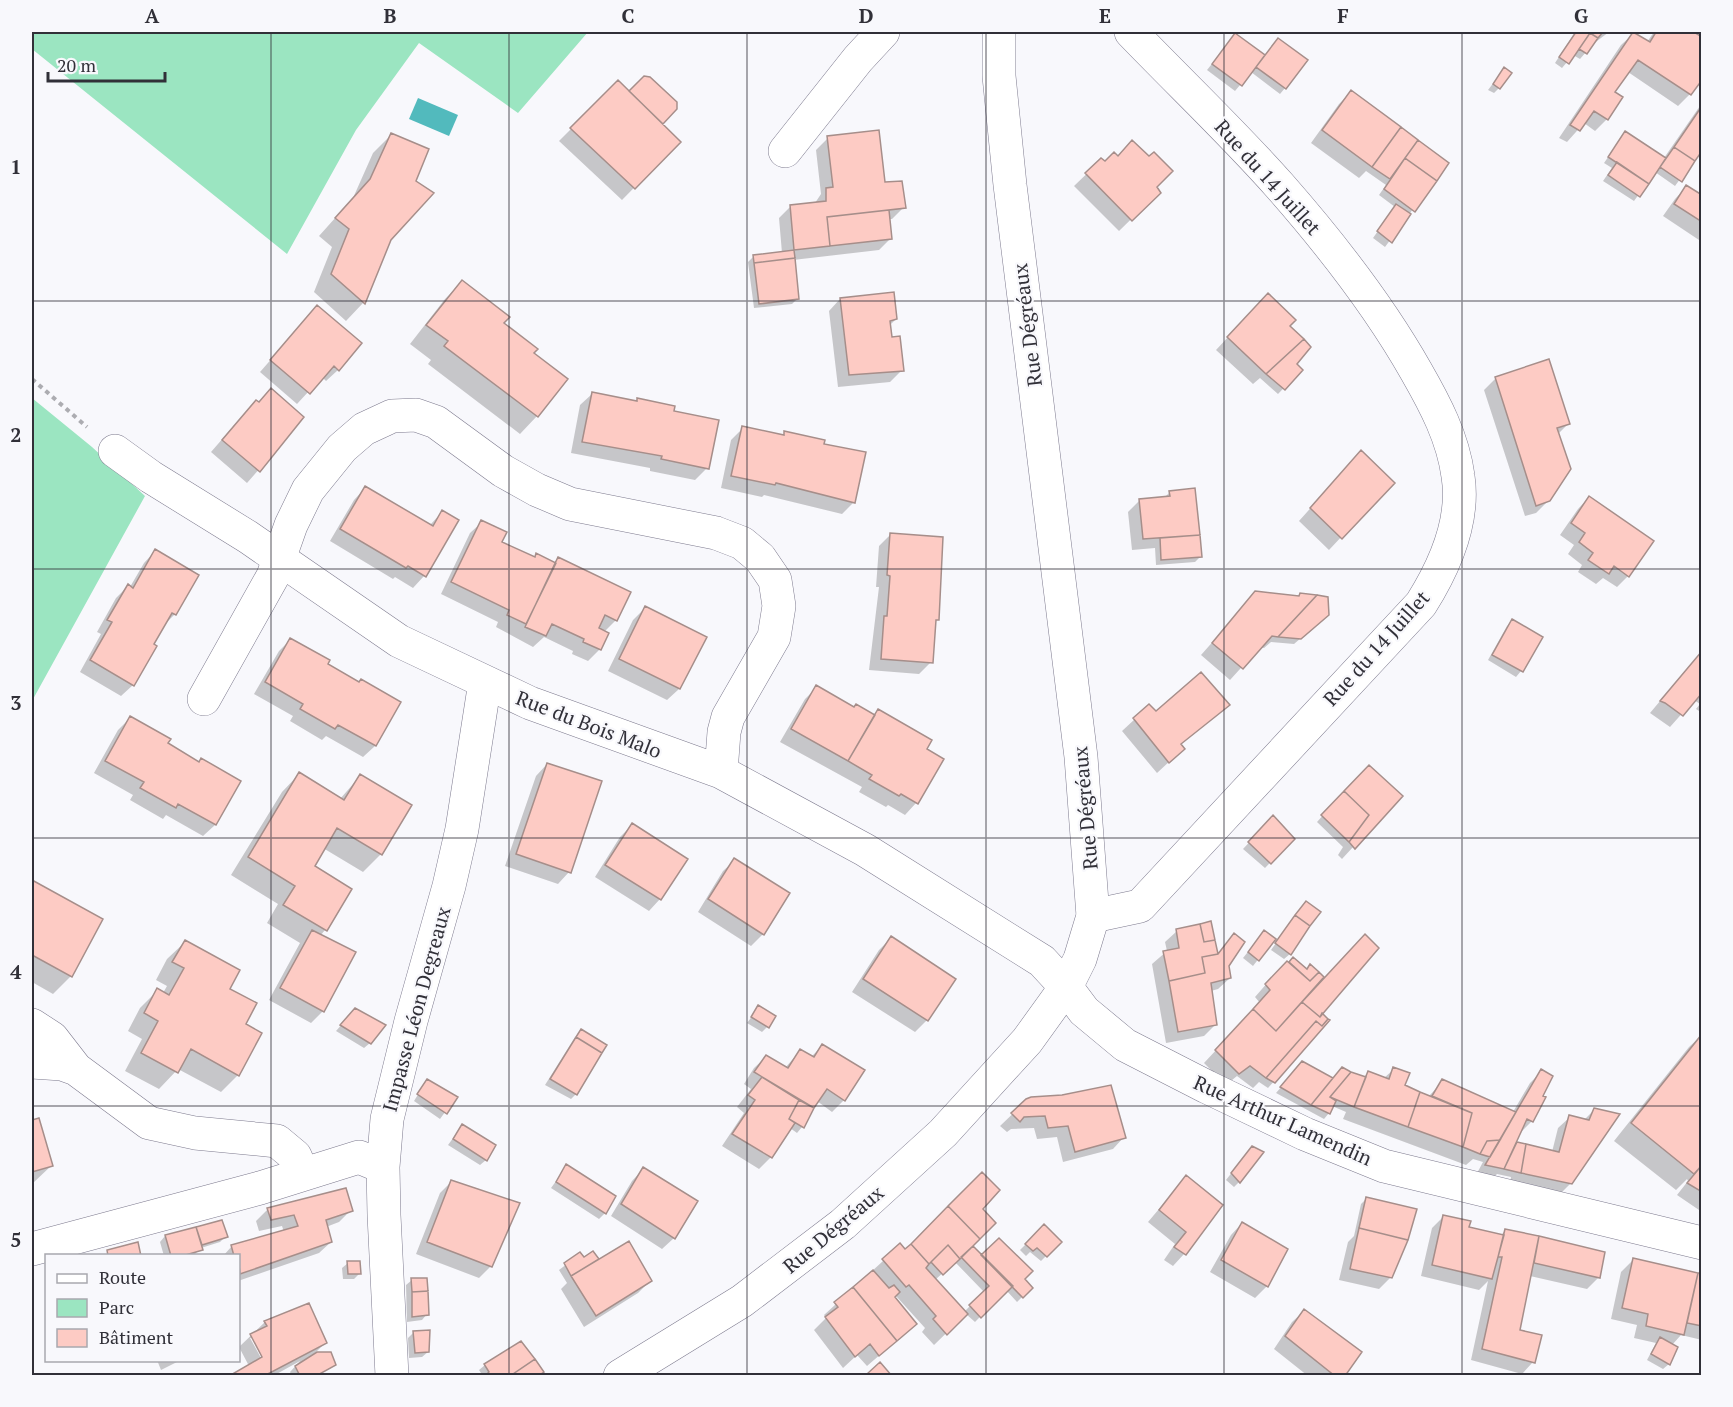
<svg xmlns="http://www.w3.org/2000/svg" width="1733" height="1407" viewBox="0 0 1733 1407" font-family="'PT Serif',serif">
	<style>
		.green { fill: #9be5c1 }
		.water { fill: #52babd }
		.shadow { fill: #0003; fill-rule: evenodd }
		.building { fill: #fdcbc4; stroke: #a68e8a; stroke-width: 1.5 }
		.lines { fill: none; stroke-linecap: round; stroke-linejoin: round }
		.minor-casing { stroke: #7d7a8e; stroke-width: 34 }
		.major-casing { stroke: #7d7a8e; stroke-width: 34 }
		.path { stroke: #acacb1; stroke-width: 4; stroke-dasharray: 4.5 4.5; stroke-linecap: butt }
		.minor { stroke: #fff; stroke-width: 33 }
		.major { stroke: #fff; stroke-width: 33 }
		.grid { fill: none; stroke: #313038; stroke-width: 1.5; stroke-opacity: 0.55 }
		.labels { text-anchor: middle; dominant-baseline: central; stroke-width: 4.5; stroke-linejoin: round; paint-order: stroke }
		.street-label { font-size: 20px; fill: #313038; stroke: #f8f8fc }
		.neatline { fill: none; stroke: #313038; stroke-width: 2 }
		.grid-label { font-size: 20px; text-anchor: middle; font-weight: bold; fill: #313038 }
	</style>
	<rect width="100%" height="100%" fill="#f8f8fc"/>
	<path class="green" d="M32,32H588L518,113L419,43L356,130L287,254L32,49Z
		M32,398L92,447L145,496L32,701Z"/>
	<path class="water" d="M418,98L458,115L449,136L409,119Z"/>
	<path class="shadow" d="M1575,32H1609L1593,44L1580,59L1573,55L1562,68L1555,63Z
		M1654,32H1691L1702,38L1690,94L1678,106L1628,72L1613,93L1607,119L1595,131L1584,123L1567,142L1559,138L1621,45L1633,34L1647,42Z
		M1235,35L1264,56L1278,40L1285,88L1280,94L1251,72L1235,91L1207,70Z
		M1504,69L1499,88L1494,93L1488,90Z
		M618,82L630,93L676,108L661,124L679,142L622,200L559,141Z
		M1351,92L1447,163L1385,247L1373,238L1395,207L1379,195L1386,185L1366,171L1359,178L1311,143L1339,104Z
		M1702,103V149L1675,186L1655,172L1634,201L1603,181L1612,168L1604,163L1625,133L1664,158Z
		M391,135L390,239L363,303L346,321L314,292L332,247L319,236L353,198L373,153Z
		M828,138L884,184L904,207L892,219H889L890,239L879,250L793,260L798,298L792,304L754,308L748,262L754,256L782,253L779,218L791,206L815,203L821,194L816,150Z
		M1101,160L1155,187L1159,192L1119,231L1074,186Z
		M1686,187L1702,197V242L1663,216L1675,199Z
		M462,282L532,353L537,416L520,434L428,364L431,360L410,344L445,299Z
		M840,299L896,319L889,326L891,338L902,370L890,382L838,387L829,311Z
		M317,307L338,370L326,381L322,377L297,404L260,372Z
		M1256,307L1288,326L1295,365L1301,370L1278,394L1260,378L1253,384L1216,350Z
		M1496,378L1568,424L1557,435L1549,500L1536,513L1525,516L1484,390Z
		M592,394L635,402L638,400L672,412L707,468L695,480L650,471V468L571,453L580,405Z
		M244,414L292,432L247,483L211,452Z
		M743,428L782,436L785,433L823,445L854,502L842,514L764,495L762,497L721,488L731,440Z
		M1350,464L1392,483L1329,550L1299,521Z
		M365,488L430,525L442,512L424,576L413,588L395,577L393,579L330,541L354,500Z
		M1170,492L1199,534L1197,536L1201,556L1195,562L1156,565L1155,548L1132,550L1128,512L1140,500L1164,498Z
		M1589,497L1628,576L1617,587L1603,578L1596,584L1578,572L1582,565L1568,554L1574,545L1560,535L1578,509Z
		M482,522L500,542L534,558L537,555L554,563L558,559L616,620L604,632L607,634L600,649L588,661L572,654L573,651L544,637L533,647L496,627L498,622L441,594L470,533Z
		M891,534L938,619L934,622L931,662L919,674L869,670L879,587H876L879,546Z
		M155,551L175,614L163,626L133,685L121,696L80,672L101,634L97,632L116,598L128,586L130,587L144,563Z
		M1248,602L1321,621L1294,644L1271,642L1264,648L1260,647L1230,680L1201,655Z
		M645,608L679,689L667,700L608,671L633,620Z
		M1512,621L1541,638L1521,671L1516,677L1488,660L1507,626Z
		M291,639L325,665L399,703L375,746L363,757L326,736L322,740L290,721L293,716L254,694L279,651Z
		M1702,651V713L1696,709L1700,704L1694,700L1670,727L1650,713Z
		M817,687L925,749L916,803L905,815L888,805L886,807L859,792L862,787L780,742L805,699Z
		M1228,705L1180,745L1183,749L1157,773L1122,731L1149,706L1155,713Z
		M130,718L166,744L199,763L239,781L215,825L203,836L166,815L163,819L130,800L133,795L94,773L118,730Z
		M547,764L600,782L569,872L558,884L505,866L536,776Z
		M299,774L340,799L361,775L410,805L380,855L363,872L323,848L313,866L325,930L320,936L354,953L323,1011L311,1023L269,1000L300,943L267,923L278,904L231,875L282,792Z
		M1400,796L1342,859L1338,855L1343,847L1317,822L1333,804Z
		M1273,817L1293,839L1265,868L1243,849Z
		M632,825L660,899L649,911L595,877L620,837Z
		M735,860L763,934L751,946L698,912L723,871Z
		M32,882L101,920L71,976L53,994L32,982Z
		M1301,908L1290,954L1284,959L1271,950Z
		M1177,931L1216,955L1234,935L1227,965L1230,978L1218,989L1211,991L1216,1024L1204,1036L1166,1043L1152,964L1167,951L1165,942Z
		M891,938L927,1020L915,1032L852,992L879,950Z
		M1259,938L1274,939L1253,966L1243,958Z
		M185,942L228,989L244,1025L238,1075L221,1092L178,1069L159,1089L125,1071L142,1039L128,1031L140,1008L158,990L163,993L167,986L156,980L167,959Z
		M1293,959L1306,970L1310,966L1324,979L1320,1014L1322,1028L1268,1088L1259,1082L1253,1088L1237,1076L1226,1085L1204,1063L1260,1003L1255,997L1275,974Z
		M759,1007L767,1027L762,1032L747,1023Z
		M350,1015L370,1043L364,1048L336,1031Z
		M581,1031L576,1094L571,1099L545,1085L575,1037Z
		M1702,1035V1208L1699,1210L1677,1195L1688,1181L1687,1179L1676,1190L1614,1141L1689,1047Z
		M822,1046L844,1100L832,1112L817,1101L802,1127L797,1133L790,1128L771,1157L759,1169L722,1146L744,1113L737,1107L751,1089L744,1084L754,1068L766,1057L785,1068L800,1051L811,1057Z
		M1303,1062L1332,1080L1363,1078L1368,1073L1384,1078L1394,1069L1403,1086L1429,1096L1443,1081L1513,1112L1530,1083L1542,1071L1541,1096L1544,1098L1531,1122L1520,1133L1512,1148L1517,1144L1552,1152L1558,1128L1570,1117L1584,1120L1594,1110L1571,1183L1559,1195L1510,1185L1511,1177L1497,1174L1491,1180L1475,1177L1483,1162L1473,1159L1466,1165L1343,1119L1346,1112L1332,1106L1329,1113L1324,1119L1276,1093Z
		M427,1080L456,1097L440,1119L414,1101Z
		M1027,1100L1124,1137L1113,1149L1063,1162L1057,1137L1037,1139L1034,1128L1011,1129L1007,1132L1000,1126Z
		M38,1119L51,1166L32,1184V1121Z
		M462,1126L486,1160L480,1165L448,1145Z
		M1247,1153L1239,1182L1234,1187L1226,1180Z
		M567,1166L614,1196L605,1213L599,1219L551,1188Z
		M643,1169L674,1238L662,1249L611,1216L632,1181Z
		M1186,1177L1221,1206L1184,1254L1173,1266L1164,1260L1175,1244L1148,1222Z
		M452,1181L491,1266L479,1278L416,1254L440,1193Z
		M1367,1198L1391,1277L1379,1289L1339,1280L1348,1242L1354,1236L1361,1204Z
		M981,1208L971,1246L981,1257L1023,1280L1031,1288L1017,1302L1006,1290L975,1322L966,1314L934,1345L922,1332L925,1328L896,1296L893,1298L903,1335L867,1366L857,1355L843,1368L814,1330L826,1318L824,1315L883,1261L905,1251ZM955,1262L984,1292L964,1312L935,1280Z
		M268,1209L351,1210L339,1222L326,1227L331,1242L319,1253L238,1281V1256H223L232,1246L284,1232L282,1226L259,1231L256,1221Z
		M1444,1216L1467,1228L1501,1235L1506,1230L1603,1253L1599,1277L1587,1289L1530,1276L1518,1331L1533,1362L1522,1374L1471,1360L1488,1281L1479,1290L1421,1276L1432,1228Z
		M221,1222L226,1236L220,1242L201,1248L193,1256H164L160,1242L165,1236Z
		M1242,1223L1286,1250L1267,1286L1255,1298L1210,1272L1231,1235Z
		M1044,1226L1060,1242L1041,1261L1030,1252L1026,1256L1020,1250Z
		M580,1254L584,1259H597L592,1264L650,1281L638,1293L584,1327L561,1289L567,1283L559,1270Z
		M1633,1260L1702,1275V1340L1681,1335L1672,1345L1669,1364L1663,1369L1647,1360L1656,1343L1634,1338L1637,1325L1611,1319L1621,1272Z
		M348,1263L360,1273L354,1279H343L342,1268Z
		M412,1280L427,1314L422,1320L407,1322L406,1285Z
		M1304,1311L1343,1376H1308L1274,1349L1292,1322Z
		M265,1322L325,1343L314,1354L330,1353L334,1364L318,1376H292L290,1372L300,1361L273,1376H232L249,1366L239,1347ZM250,1338H254L267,1363L265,1365Z
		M414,1332L428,1352L422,1357L409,1358L408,1338Z
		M157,1360H181L161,1370Z
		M485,1365L538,1376H483L479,1370Z"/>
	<path class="building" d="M1576,32L1590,33L1569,64L1559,57Z
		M1591,32H1603L1598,38L1590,33Z
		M1633,32L1650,42L1656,32H1694L1702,37V80L1691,95L1638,60L1615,92L1623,97L1608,120L1594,111L1580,131L1570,125Z
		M1235,33L1265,55L1242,86L1212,64Z
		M1590,33L1598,38L1587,54L1579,49Z
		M1278,38L1308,60L1286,89L1256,67Z
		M1504,67L1512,73L1500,89L1493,84Z
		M644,76L650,77L677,102V109L663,124L629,91Z
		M618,80L681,142L635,189L570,128Z
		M1351,90L1401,127L1372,167L1322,130Z
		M1702,106V151L1695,161L1674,147Z
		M1401,127L1418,140L1390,179L1372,167Z
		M879,130L885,182L902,181L906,208L827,217L830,246L794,250L790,205L826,201V188L833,187L827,136Z
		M1625,131L1666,158L1649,184L1608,157Z
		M391,133L429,149L416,181L434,193L391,240L365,304L331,274L349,229L335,218L370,179Z
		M1132,140L1149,156L1154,152L1173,171L1157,187L1161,193L1132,221L1085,173L1101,158L1105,161L1114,152L1118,156Z
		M1418,140L1449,163L1437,181L1405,158Z
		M1674,147L1695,161L1682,182L1660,167Z
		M1405,158L1437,181L1415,212L1384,189Z
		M1617,162L1649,184L1640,197L1608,175Z
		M1686,185L1702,195V222L1674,204Z
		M1396,204L1411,214L1392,243L1377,231Z
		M889,210L892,239L830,246L827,217Z
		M794,250L795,258L754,263L753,255Z
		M795,258L799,299L759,304L754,263Z
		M462,280L510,317L504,323L538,349L534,353L568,379L538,417L444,346L448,341L426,325Z
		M894,292L897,319L890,321L892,337L900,336L904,371L849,375L840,298Z
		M1268,293L1296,320L1290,326L1304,339L1266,374L1227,337Z
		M317,305L362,343L339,371L334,366L310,394L270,360Z
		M1304,339L1311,347L1297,364L1303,370L1285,390L1266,374Z
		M1549,359L1570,424L1557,428L1571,469L1550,501L1536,506L1495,377Z
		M271,388L304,417L260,472L222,440L256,400L259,402Z
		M592,392L637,401V398L675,406L674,411L719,420L709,469L661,459L662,456L582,442Z
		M742,426L784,435V431L825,440L824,444L866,452L855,503L776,483L775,485L731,476Z
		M1361,450L1395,483L1342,539L1310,508Z
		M365,486L433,526L442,510L459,520L426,577L408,566L406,568L340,529Z
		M1195,488L1200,535L1143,539L1139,499L1170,496L1169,491Z
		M1589,496L1654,541L1629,577L1614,566L1609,574L1588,560L1593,553L1579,542L1585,533L1571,523Z
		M481,520L507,532L502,542L535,557L536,553L556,563L526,624L507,615L509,610L451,582Z
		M890,533L943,537L939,620H936L933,663L881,659L884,616H887L890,576L887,575Z
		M1200,535L1202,557L1161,560L1160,538Z
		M155,549L199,575L176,615L172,613L154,644L157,646L134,686L90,660L112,622L107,620L128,584L133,588Z
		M558,557L631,592L617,621L605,615L599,628L609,633L601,650L583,642L584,639L552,624L546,636L525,627Z
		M1255,591L1299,596L1300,593L1317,595L1278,637L1272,636L1243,669L1212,643Z
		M1317,595L1328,597L1329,615L1301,639L1278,637Z
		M645,606L707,637L680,689L619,659Z
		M1512,619L1543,637L1523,672L1492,655Z
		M290,638L330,660L328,664L359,682L361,679L401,702L376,746L338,725L335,729L300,709L303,704L265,682Z
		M1702,651V693L1683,716L1665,703L1660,701Z
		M1201,672L1230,705L1181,744L1185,749L1169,763L1133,718L1149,704L1156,711Z
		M816,685L854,707L856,704L875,715L848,761L791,729Z
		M878,709L932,740L927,749L944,759L918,804L901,794L899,796L869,779L872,775L848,761Z
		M130,716L171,739L168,743L199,762L201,758L241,781L216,825L178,804L176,808L140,788L144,782L105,761Z
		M547,763L602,781L571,873L516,854Z
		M1369,765L1403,796L1355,849L1349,842L1369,815L1344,791Z
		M299,772L344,800L360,774L412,805L382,855L337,828L315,866L352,889L327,931L283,905L295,886L248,857Z
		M1344,791L1369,815L1349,842L1321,815Z
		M1273,815L1295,839L1271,864L1248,842Z
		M632,823L688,859L661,900L605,865Z
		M734,858L790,893L764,935L708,899Z
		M32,880L103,919L72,977L32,955Z
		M1306,901L1321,912L1310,926L1295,915Z
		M1295,915L1310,926L1291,955L1275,943Z
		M1211,921L1215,940L1204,942L1200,924Z
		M1200,924L1204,942L1215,940L1218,954L1202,957L1205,973L1169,981L1163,951L1179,948L1176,929Z
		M312,930L356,952L324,1012L280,988Z
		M1264,930L1276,939L1259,961L1248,952Z
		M1234,933L1245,942L1229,966L1231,978L1211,983L1217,1025L1178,1032L1169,981L1205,973L1202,957L1218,954Z
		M1365,934L1379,948L1320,1017L1302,1002Z
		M891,936L956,979L928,1021L863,979Z
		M185,940L240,970L230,989L257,1003L246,1024L262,1033L239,1076L191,1049L178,1073L141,1053L158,1021L144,1013L157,988L169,995L184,968L172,962Z
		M1293,957L1307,969L1310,964L1319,972L1310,981L1289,962Z
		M1287,961L1310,981L1319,972L1324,977L1276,1031L1253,1009L1270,990L1265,984Z
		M1302,1002L1320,1017L1322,1013L1328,1019L1322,1026L1316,1021L1266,1078L1250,1066L1239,1074L1215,1050L1253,1009L1276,1031Z
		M758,1005L776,1016L769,1028L751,1017Z
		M355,1008L386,1025L371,1044L340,1025Z
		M1328,1019L1330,1020L1275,1083L1266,1078L1316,1021L1322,1026Z
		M581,1029L607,1045L602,1053L576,1037Z
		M1702,1034V1165L1694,1174L1631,1123Z
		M576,1037L602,1053L577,1095L550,1079Z
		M822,1044L865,1070L845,1101L827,1089L814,1108L754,1072L766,1055L788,1068L800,1049L814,1057Z
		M1302,1061L1333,1078L1311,1105L1280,1087Z
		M1342,1067L1351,1072L1330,1097L1336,1101L1330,1114L1311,1105Z
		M1393,1067L1410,1073L1405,1085L1420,1092L1408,1127L1354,1107L1368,1071L1389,1079Z
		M1541,1069L1553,1076L1543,1096L1546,1097L1533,1122L1527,1119L1504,1169L1485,1165Z
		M1351,1072L1366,1077L1354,1107L1330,1097Z
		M762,1077L799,1100L789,1119L795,1123L772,1158L732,1134L755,1100L748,1095Z
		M427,1079L458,1097L447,1114L417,1094Z
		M1442,1079L1516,1112L1500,1140L1487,1141L1480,1154L1463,1147L1472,1113L1432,1096Z
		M1111,1085L1126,1138L1075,1152L1068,1126L1048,1128L1045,1116L1024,1117L1020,1122L1011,1113L1026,1099L1031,1097L1062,1095Z
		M1420,1092L1472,1113L1463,1147L1408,1127Z
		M799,1100L814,1108L804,1128L789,1119Z
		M1594,1108L1620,1114L1572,1184L1521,1173L1526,1144L1559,1152L1569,1115L1589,1120Z
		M39,1118L53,1166L32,1172V1120Z
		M462,1124L496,1145L487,1161L453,1139Z
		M1500,1140L1490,1157L1480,1154L1487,1141Z
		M1517,1142L1526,1144L1521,1173L1504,1169Z
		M1252,1146L1264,1152L1240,1183L1231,1173Z
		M566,1164L616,1196L606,1214L556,1182Z
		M1702,1165V1192L1687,1183Z
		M643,1167L698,1201L675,1239L621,1204Z
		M982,1172L1000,1190L983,1209L996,1223L980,1239L948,1206Z
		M1186,1175L1223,1205L1186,1255L1174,1247L1186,1232L1159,1210Z
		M451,1180L520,1203L492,1267L427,1242Z
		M346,1188L353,1211L326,1220L332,1242L240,1274L238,1256H234L231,1245L298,1226L294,1215L271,1220L267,1208Z
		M1366,1197L1417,1209L1408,1240L1359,1228Z
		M948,1206L980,1239L960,1259L948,1245L929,1264L911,1244Z
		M1443,1215L1471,1221L1469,1227L1504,1235L1492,1279L1432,1265Z
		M222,1220L228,1237L202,1245L196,1227Z
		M1242,1222L1288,1249L1268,1287L1221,1260Z
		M1044,1224L1062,1242L1047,1257L1037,1248L1033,1251L1025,1244Z
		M196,1227L203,1250L182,1256H171L165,1235Z
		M1359,1228L1408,1240L1392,1278L1350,1269Z
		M1505,1229L1539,1236L1520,1330L1542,1335L1535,1363L1482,1349L1502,1257H1498Z
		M1539,1236L1605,1252L1600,1278L1534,1263Z
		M999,1238L1033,1271L1025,1279L1033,1288L1023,1298L981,1255Z
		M629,1241L652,1281L596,1316L571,1276Z
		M138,1242L141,1256H108L107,1250Z
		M900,1243L905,1249L911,1244L929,1264L926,1268L968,1314L947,1335L933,1319L936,1316L909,1285L906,1287L882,1259Z
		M948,1245L960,1259L943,1275L931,1262Z
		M973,1246L1013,1286L981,1318L969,1305L989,1286L961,1257Z
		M593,1251L599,1259L571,1276L564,1263L580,1252L584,1257Z
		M1633,1258L1698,1273L1684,1335L1646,1326L1648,1314L1622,1308Z
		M347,1261H360L361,1274H348Z
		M873,1270L889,1288L894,1285L900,1292L895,1297L917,1324L897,1341L853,1287Z
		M1698,1273H1702V1326L1687,1323Z
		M411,1278H427L428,1291L412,1292Z
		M853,1287L897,1341L879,1356L870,1344L855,1357L825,1317L838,1307L834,1302Z
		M428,1291L429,1315L412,1317V1292Z
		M309,1303L327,1343L264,1376H229L262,1357L250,1334L267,1326L264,1321Z
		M1304,1309L1362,1352L1345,1376H1335L1285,1336Z
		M430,1330L429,1352L415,1353L413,1331Z
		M1660,1337L1678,1347L1670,1365L1651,1354Z
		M521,1341L535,1359L510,1376H485L489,1372L484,1364Z
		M317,1352H331L336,1365L316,1376H300L295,1366Z
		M535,1359L544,1372L538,1376H510Z
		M880,1362L892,1376H870L868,1373Z"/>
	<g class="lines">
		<defs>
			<path id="minor" d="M785,151L858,59L883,32
				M115,451L151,477L248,537L399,641L530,703L721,772L865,850L1042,961L1066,987L1084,1011L1125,1045L1207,1087L1305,1134L1384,1166L1702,1243
				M204,699L273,576L291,525L308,490L342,448L364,429L392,416L416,415L436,422L503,471L537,490L570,504L716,533L742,543L760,558L775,580L779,606L774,637L728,717L724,732L721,772
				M1093,916L1140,906L1421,604C1445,566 1465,521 1458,476C1453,438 1435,404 1416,371C1378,304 1330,243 1279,185C1232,132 1180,83 1131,32
				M32,1025L52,1038L76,1069L149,1123L195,1133L277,1141L295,1156L303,1174
				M32,1062L62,1064L76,1069
				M32,1249L260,1188L359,1157L383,1167
				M392,1376L384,1215L383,1167L387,1119L411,1021L449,886L462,829L485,682"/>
			<path id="major" d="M620,1376L742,1301L843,1224L943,1133L1027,1041L1066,987L1080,959L1093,916L1081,757L1010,185L999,76V32"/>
		</defs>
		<use href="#minor" class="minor-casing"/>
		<use href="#major" class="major-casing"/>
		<path class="path" d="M32,379L87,427"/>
		<use href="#minor" class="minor"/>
		<use href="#major" class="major"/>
	</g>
	<path class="grid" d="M271,32V1376M509,32V1376M747,32V1376M986,32V1376M1224,32V1376M1462,32V1376M32,301H1702M32,569H1702M32,838H1702M32,1106H1702"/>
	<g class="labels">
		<g class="street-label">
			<text transform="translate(1268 177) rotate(48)">Rue du 14 Juillet</text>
			<text transform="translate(1027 325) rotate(-97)">Rue Dégréaux</text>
			<text transform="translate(1376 648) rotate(-48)">Rue du 14 Juillet</text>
			<text transform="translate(589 724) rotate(21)">Rue du Bois Malo</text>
			<text transform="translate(1085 808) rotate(-95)">Rue Dégréaux</text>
			<text transform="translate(416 1009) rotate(-75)">Impasse Léon Degreaux</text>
			<text transform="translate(1283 1120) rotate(24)">Rue Arthur Lamendin</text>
			<text transform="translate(833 1229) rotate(-40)">Rue Dégréaux</text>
		</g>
	</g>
	<rect width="1733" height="1407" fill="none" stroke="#f8f8fc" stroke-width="66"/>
	<rect x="45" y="1254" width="195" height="108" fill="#f8f8fc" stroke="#a8a8ae" stroke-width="1.5"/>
	<rect x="57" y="1274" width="30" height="9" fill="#ffffff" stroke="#a8a8ae" stroke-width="1.5"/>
	<text x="99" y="1284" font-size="18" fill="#313038">Route</text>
	<rect x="57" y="1299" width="30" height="18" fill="#9be5c1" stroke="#a8a8ae" stroke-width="1.5"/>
	<text x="99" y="1314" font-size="18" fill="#313038">Parc</text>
	<rect x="57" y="1329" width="30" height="18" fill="#fdcbc4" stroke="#a8a8ae" stroke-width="1.5"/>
	<text x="99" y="1344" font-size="18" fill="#313038">Bâtiment</text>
	<path d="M48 72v9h117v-9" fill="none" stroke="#313038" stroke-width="3"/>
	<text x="57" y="72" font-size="18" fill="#313038" stroke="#f8f8fc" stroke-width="4.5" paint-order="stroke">20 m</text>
	<rect x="33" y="33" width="1667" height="1341" class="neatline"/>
	<g class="grid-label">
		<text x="152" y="23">A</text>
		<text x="390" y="23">B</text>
		<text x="628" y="23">C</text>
		<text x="866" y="23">D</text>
		<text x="1105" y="23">E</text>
		<text x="1343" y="23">F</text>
		<text x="1581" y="23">G</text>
		<text x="16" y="174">1</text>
		<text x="16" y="442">2</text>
		<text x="16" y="710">3</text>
		<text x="16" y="979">4</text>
		<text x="16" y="1247">5</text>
	</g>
</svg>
